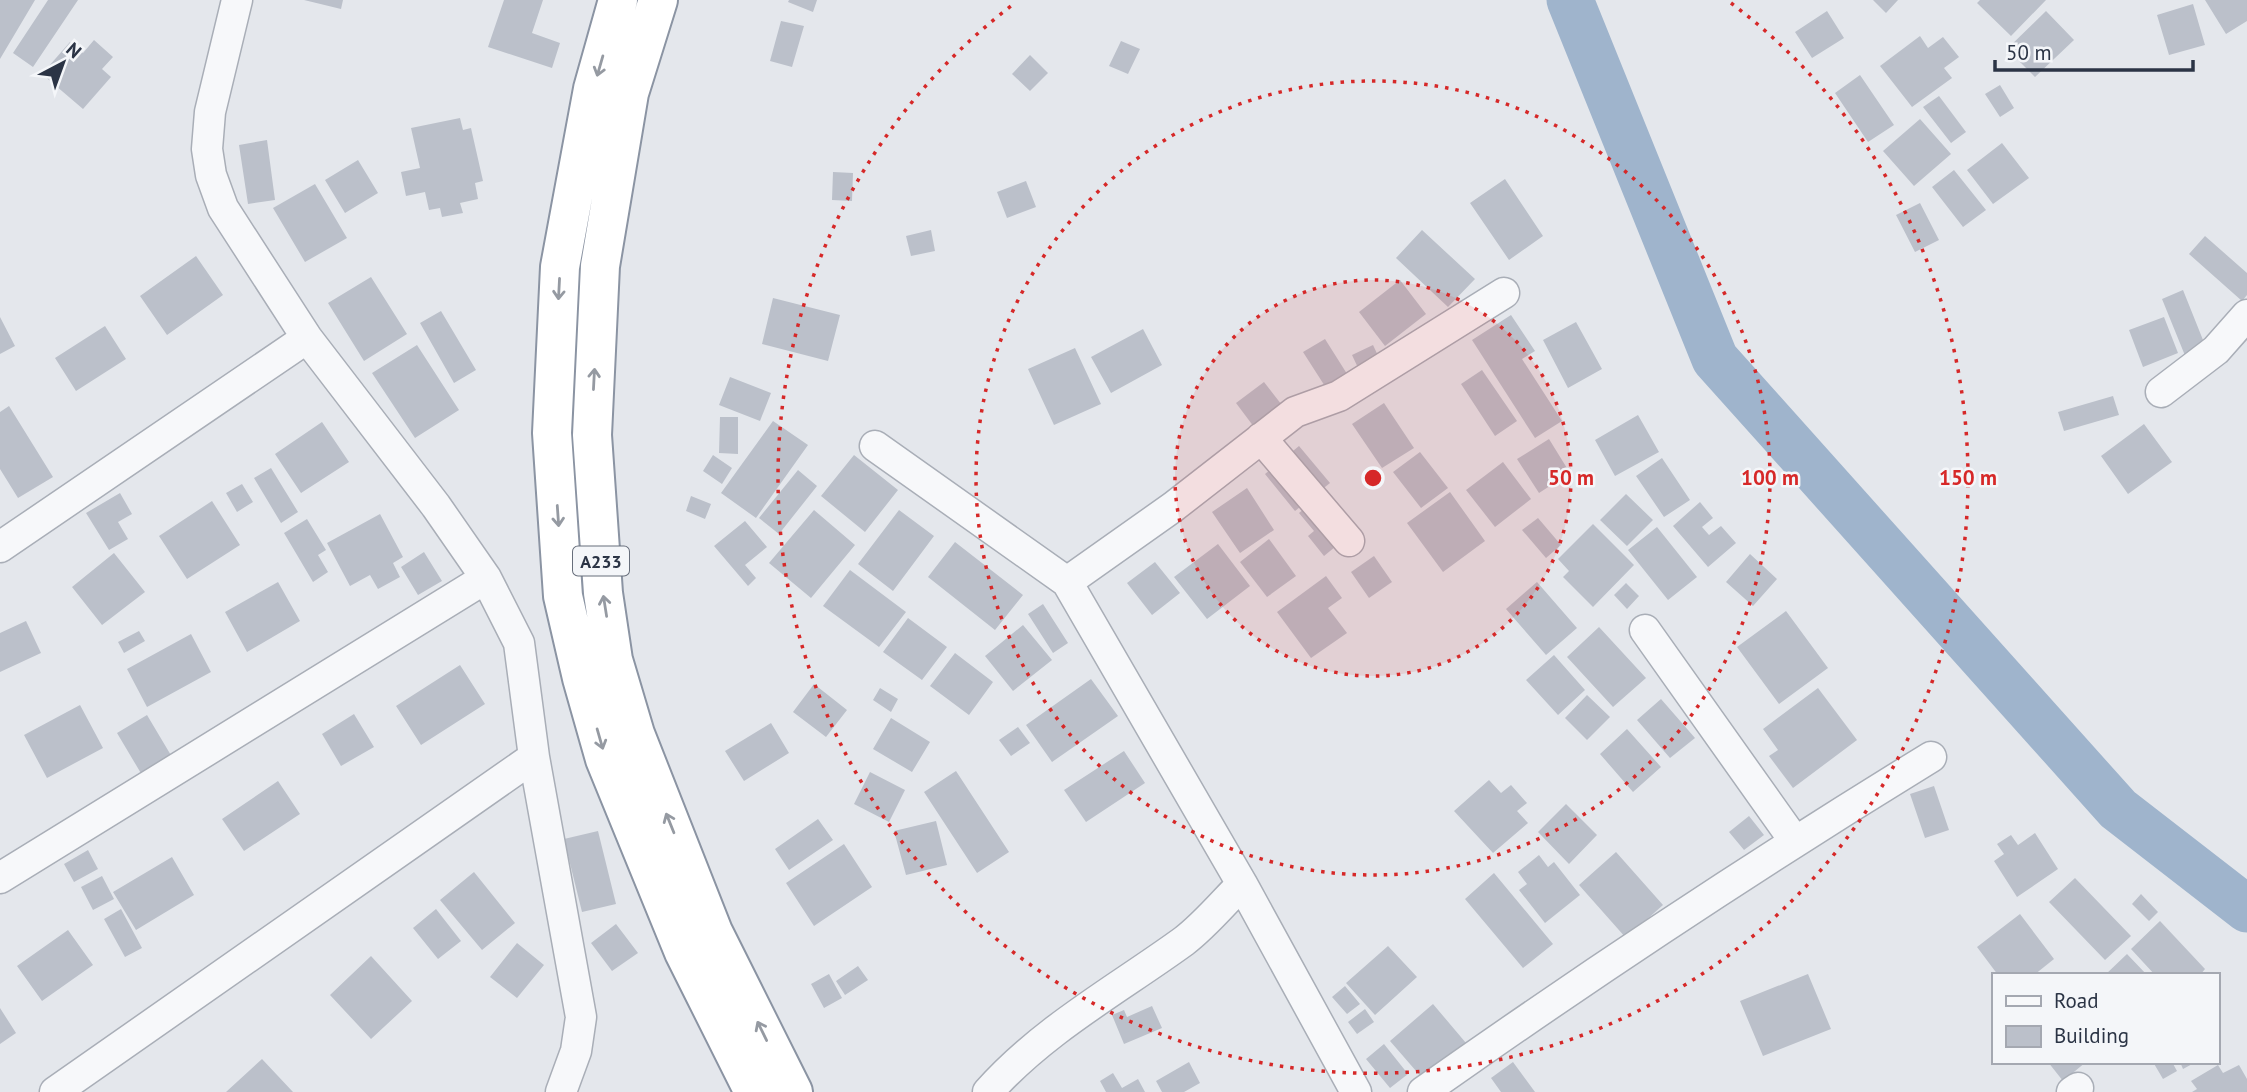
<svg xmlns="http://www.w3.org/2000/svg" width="2247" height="1092" viewBox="0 0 2247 1092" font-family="'PT Sans',sans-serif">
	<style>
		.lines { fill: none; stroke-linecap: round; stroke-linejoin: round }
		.river { stroke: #9fb4cc; stroke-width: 47 }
		.building { fill: #bbc0ca }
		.minor-casing { stroke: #a9aeb7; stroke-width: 33 }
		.trunk-casing { stroke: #8b94a3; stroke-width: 42 }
		.minor { stroke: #f7f8fa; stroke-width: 30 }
		.trunk { stroke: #fff; stroke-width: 38 }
		.oneway { stroke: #959aa2 }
		.ring { fill: none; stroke: #d62828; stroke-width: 3.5; stroke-dasharray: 3.5 7 }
		.labels { text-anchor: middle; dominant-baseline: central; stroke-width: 5; stroke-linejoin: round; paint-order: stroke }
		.shield { fill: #f4f6f9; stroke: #676e7b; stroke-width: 2 }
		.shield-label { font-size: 18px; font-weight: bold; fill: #2b3445 }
		.centre { fill: #d62828; stroke: #f4f6f9; stroke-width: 3.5 }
		.ring-label { font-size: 21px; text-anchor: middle; font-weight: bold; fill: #d62828; stroke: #f4f6f9; stroke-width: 5; stroke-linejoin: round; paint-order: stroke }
	</style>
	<rect width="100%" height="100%" fill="#e4e7ec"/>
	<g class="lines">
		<path class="river" d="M1570,0L1715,359L2118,809L2247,909"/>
	</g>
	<path class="building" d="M0,0H35L0,59Z
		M48,0H78L33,67L13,53Z
		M304,0H343L341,9Z
		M504,0H543L532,33L560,43L552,68L488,47Z
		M789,0H817L813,12L788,2Z
		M1873,0H1898L1886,13Z
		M1980,0H2046L2011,36L1977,3Z
		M2205,0H2247V21L2226,34Z
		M2193,4L2205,45L2169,55L2157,15Z
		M1827,11L1844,38L1812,58L1795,32Z
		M2046,11L2074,40L2035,77L2007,49Z
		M781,21L804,26L792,67L770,61Z
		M1920,36L1928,48L1943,37L1959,57L1944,68L1952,78L1912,107L1880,66Z
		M94,40L113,57L102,69L111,77L83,109L42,74L70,42L83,53Z
		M1121,41L1140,49L1128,74L1109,66Z
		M1030,55L1048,73L1030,91L1012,74Z
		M1860,75L1894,125L1868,142L1835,93Z
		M2000,85L2014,108L2000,117L1985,94Z
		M1939,96L1966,132L1951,143L1923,107Z
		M460,118L463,130L471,128L483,181L475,183L478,199L460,203L463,213L442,217L440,208L429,210L425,192L406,196L401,172L420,168L411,128Z
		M1920,119L1951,154L1914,186L1883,151Z
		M267,140L275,200L248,204L239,145Z
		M2002,143L2029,178L1993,204L1967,170Z
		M358,160L378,193L345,213L325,180Z
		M1954,170L1986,210L1963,227L1932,187Z
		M833,172L853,173L852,201L832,200Z
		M1505,179L1543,236L1509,260L1470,203Z
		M1026,181L1036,207L1007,218L997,192Z
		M315,184L347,238L305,262L273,208Z
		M1920,203L1939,240L1915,252L1896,215Z
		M931,230L935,251L911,256L906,236Z
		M1422,230L1475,279L1448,307L1396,258Z
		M2205,236L2247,273V295L2242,301L2189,254Z
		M196,256L223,295L167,335L140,296Z
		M371,277L407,334L364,361L328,303Z
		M1400,280L1426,314L1385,346L1359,312Z
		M2183,290L2207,350L2186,358L2162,299Z
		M773,298L840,315L828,361L762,344Z
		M441,311L476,370L454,383L420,323Z
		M1511,315L1535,351L1522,359L1562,421L1535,438L1472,340Z
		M0,317L15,346L0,354Z
		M2164,317L2178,353L2143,367L2129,330Z
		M1576,322L1602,369L1568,388L1543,340Z
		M105,326L126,359L76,391L55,358Z
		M1143,329L1162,365L1111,393L1091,357Z
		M1325,339L1349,377L1328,391L1303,352Z
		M417,345L459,410L415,438L372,373Z
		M1373,345L1381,362L1360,372L1352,355Z
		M1075,348L1101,404L1054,425L1028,369Z
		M1482,370L1517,421L1495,436L1461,384Z
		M730,377L771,393L760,421L719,405Z
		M1264,382L1285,409L1257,431L1236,403Z
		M2113,396L2119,415L2064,431L2058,412Z
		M1384,403L1414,448L1382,468L1352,424Z
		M9,406L53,477L18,498L0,469V412Z
		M1638,415L1659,452L1615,476L1595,440Z
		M720,417H738V454L719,453Z
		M773,421L808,445L756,518L721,493Z
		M322,422L349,462L301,493L275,454Z
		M2144,424L2172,462L2128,494L2101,456Z
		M1549,439L1570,473L1539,493L1517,459Z
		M1299,446L1330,483L1295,511L1265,474Z
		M1420,452L1448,488L1421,508L1393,472Z
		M713,455L732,468L722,484L703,471Z
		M854,455L898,490L865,532L821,496Z
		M1662,458L1690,500L1664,517L1636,476Z
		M1503,462L1531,499L1495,527L1466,490Z
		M271,468L298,512L281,523L254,478Z
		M798,470L817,486L779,534L759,518Z
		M242,484L253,502L237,512L226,493Z
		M1247,488L1274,530L1240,553L1212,512Z
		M1327,490L1358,528L1324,556L1308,536L1314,531L1299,513Z
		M1450,492L1485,541L1443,572L1407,523Z
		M120,493L132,514L118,522L128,539L109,550L86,513Z
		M1626,494L1653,520L1627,546L1600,520Z
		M691,496L711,504L705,519L686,511Z
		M212,501L240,545L187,579L159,536Z
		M1700,502L1713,518L1702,527L1709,535L1721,526L1736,543L1708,567L1673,526Z
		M814,510L855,545L811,598L769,563Z
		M899,510L934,536L893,591L858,564Z
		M380,514L403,557L393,563L400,577L378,589L370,575L350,586L327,543Z
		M1538,518L1561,545L1546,558L1522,530Z
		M307,519L326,550L318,555L328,572L313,582L284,533Z
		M745,521L767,547L745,565L756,578L748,586L714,546Z
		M1593,524L1634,565L1593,607L1563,577L1569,571L1558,559Z
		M1657,527L1697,577L1668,600L1628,550Z
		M1269,539L1296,576L1267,597L1240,562Z
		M955,542L1023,595L995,630L928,577Z
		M1218,544L1250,586L1207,619L1174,577Z
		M424,552L442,581L418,595L401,567Z
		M114,553L145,592L102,625L72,587Z
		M1750,554L1777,579L1753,606L1726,582Z
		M1374,556L1392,582L1369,598L1351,572Z
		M1155,562L1180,593L1152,615L1127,583Z
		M850,570L906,612L879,647L823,606Z
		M1326,576L1342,598L1328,608L1347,633L1311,658L1277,612Z
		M278,582L300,621L247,652L225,612Z
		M1537,582L1577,628L1546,655L1506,609Z
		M1626,583L1639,596L1627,609L1614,595Z
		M1043,604L1068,643L1053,653L1028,614Z
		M1786,611L1828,668L1779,704L1737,647Z
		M908,618L947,647L922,680L883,652Z
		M26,621L41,653L0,672V633Z
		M1023,625L1052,660L1013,691L985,656Z
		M1599,627L1646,678L1613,707L1567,657Z
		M139,631L145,641L124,653L118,642Z
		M191,634L211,672L147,707L127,669Z
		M955,653L993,682L969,715L930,686Z
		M1554,655L1585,690L1558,715L1526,680Z
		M460,665L485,704L421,745L396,706Z
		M1091,679L1118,716L1052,762L1026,725Z
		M814,684L847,710L826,737L793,712Z
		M880,688L898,699L891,712L873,700Z
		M1818,688L1857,740L1793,788L1769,756L1778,750L1763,729Z
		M1587,695L1610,717L1587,740L1565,718Z
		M1661,699L1695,738L1670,758L1637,720Z
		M80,705L103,748L47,778L24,735Z
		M354,714L374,747L341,766L322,734Z
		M147,715L172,757L142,775L117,733Z
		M891,718L930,742L912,772L873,749Z
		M771,723L789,753L744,781L725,751Z
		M1018,727L1030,743L1011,756L999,740Z
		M1627,729L1661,767L1633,792L1600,754Z
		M1124,751L1145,783L1086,822L1064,790Z
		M956,771L1009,852L977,873L924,792Z
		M870,772L905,790L889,822L854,804Z
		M1489,780L1501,793L1511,785L1527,803L1517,811L1528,823L1493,853L1454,811Z
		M278,781L300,814L244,851L222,819Z
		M1934,786L1949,830L1925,838L1910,794Z
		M1566,804L1597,835L1569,864L1538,832Z
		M1749,816L1764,835L1744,850L1729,832Z
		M818,819L833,840L789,870L775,849Z
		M936,821L947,865L906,875L894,831Z
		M598,831L616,904L582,912L564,839Z
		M2035,833L2058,869L2017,897L1994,861L2004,854L1997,844L2011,835L2018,845Z
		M844,844L872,887L814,926L786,883Z
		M88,850L98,869L74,882L64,864Z
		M1616,852L1663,905L1626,938L1579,885Z
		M1539,855L1548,867L1554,862L1580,895L1545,923L1519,890L1527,884L1518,872Z
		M172,857L194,895L136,930L113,892Z
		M474,872L515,923L482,950L440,900Z
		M1494,873L1553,944L1523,968L1465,899Z
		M102,876L114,899L93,910L81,887Z
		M2075,878L2131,936L2105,960L2049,902Z
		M2141,894L2158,912L2149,921L2132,904Z
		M121,909L142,948L125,957L104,919Z
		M436,909L461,941L438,959L413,928Z
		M2020,914L2054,959L2034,975H1998L1977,947Z
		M2160,921L2205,969L2200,975H2155L2131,949Z
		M616,924L638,953L612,971L591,943Z
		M68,930L93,965L42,1001L17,966Z
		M517,943L544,965L517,998L490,977Z
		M1388,946L1417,977L1375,1015L1346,983Z
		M2127,954L2147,975H2105Z
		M371,956L412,1001L371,1039L330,995Z
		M858,966L868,980L845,995L836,981Z
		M829,974L842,998L824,1008L811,984Z
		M1808,974L1831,1029L1763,1056L1740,1001Z
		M1345,986L1360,1004L1347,1014L1332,997Z
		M1433,1004L1466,1043L1423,1079L1390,1041Z
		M1152,1006L1162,1028L1124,1044L1112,1015L1124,1010L1127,1017Z
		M0,1008L16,1033L0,1044Z
		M1365,1009L1374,1022L1357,1034L1348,1022Z
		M1384,1044L1408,1074L1390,1088L1366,1059Z
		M262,1059L293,1092H226Z
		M1189,1062L1200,1083L1184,1092H1162L1156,1081Z
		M1513,1062L1535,1092H1501L1491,1078Z
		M2048,1062H2086L2063,1081Z
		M2153,1062H2172L2177,1071L2163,1079Z
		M2180,1062H2196L2183,1069Z
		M2218,1065L2223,1073L2239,1065L2247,1079V1092H2192L2197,1089L2191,1081Z
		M1113,1073L1122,1088L1138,1079L1145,1092H1106L1100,1081Z"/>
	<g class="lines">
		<defs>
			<path id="minor" d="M237,0L210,112L207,149L211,175L223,208L307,338L436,506L486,578L519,643L534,757L581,1017L576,1051L561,1092
				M2161,392L2216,350L2247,315
				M1261,438L1349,541
				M875,446L1067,582L1242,884L1356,1092
				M0,547L307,338
				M1067,582L1173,507L1295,412L1339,396L1504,293
				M1645,630L1794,840
				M0,878L486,578
				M55,1092L534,757
				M988,1092C1043,1030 1118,989 1184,941C1205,925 1223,903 1242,884
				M1423,1092C1589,975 1758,863 1931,757
				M2072,1092L2078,1088"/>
			<path id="trunk" d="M618,0L593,89L560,267L552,433L563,596L582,678L605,759L684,952L754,1092
				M658,0L629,93L600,266L592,435L603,593L613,660L635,734L713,932L793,1092"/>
		</defs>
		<use href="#minor" class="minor-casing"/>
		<use href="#trunk" class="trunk-casing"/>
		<use href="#minor" class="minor"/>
		<use href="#trunk" class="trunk"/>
	</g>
	<defs><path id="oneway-shaft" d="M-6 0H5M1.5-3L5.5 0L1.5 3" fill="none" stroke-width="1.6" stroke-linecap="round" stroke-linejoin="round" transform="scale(1.75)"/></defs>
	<g class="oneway">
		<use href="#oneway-shaft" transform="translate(600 66) rotate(106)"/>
		<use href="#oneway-shaft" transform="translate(559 289) rotate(93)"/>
		<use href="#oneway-shaft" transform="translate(594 379) rotate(-87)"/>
		<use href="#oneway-shaft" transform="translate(558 516) rotate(86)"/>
		<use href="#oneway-shaft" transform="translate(605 606) rotate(-99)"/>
		<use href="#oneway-shaft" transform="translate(600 739) rotate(74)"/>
		<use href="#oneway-shaft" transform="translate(670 823) rotate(-112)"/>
		<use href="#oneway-shaft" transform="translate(762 1031) rotate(-116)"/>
	</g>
	<circle cx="1373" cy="478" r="198" fill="#d62828" fill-opacity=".12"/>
	<g class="ring">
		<circle cx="1373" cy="478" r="198"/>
		<circle cx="1373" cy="478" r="397"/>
		<path d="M1731 3A595 595 0 1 1 1015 3"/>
	</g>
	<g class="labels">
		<rect class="shield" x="573" y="546.5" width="56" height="29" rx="5"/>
		<g class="shield-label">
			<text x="601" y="561">A233</text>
		</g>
	</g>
	<circle cx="1373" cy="478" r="10" class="centre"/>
	<g class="ring-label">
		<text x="1571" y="485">50 m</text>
		<text x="1770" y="485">100 m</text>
		<text x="1968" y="485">150 m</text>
	</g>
	<rect x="1992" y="973" width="228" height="91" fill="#f4f6f9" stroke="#a4a8b1" stroke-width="2"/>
	<rect x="2006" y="996" width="35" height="10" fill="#f7f8fa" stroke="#a4a8b1" stroke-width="2"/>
	<text x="2054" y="1008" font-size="21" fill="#2b3445">Road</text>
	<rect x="2006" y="1026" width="35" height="21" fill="#bbc0ca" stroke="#a4a8b1" stroke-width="2"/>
	<text x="2054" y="1043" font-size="21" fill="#2b3445">Building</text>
	<g transform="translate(63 63) rotate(41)" stroke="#f4f6f9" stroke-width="5" paint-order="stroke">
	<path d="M0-5L12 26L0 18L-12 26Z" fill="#2b3445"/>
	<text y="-10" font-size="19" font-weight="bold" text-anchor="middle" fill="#2b3445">N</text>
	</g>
	<path d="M1995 60v10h198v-10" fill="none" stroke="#2b3445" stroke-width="3.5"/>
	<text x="2006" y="60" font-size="21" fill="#2b3445" stroke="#f4f6f9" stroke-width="5" paint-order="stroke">50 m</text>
</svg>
